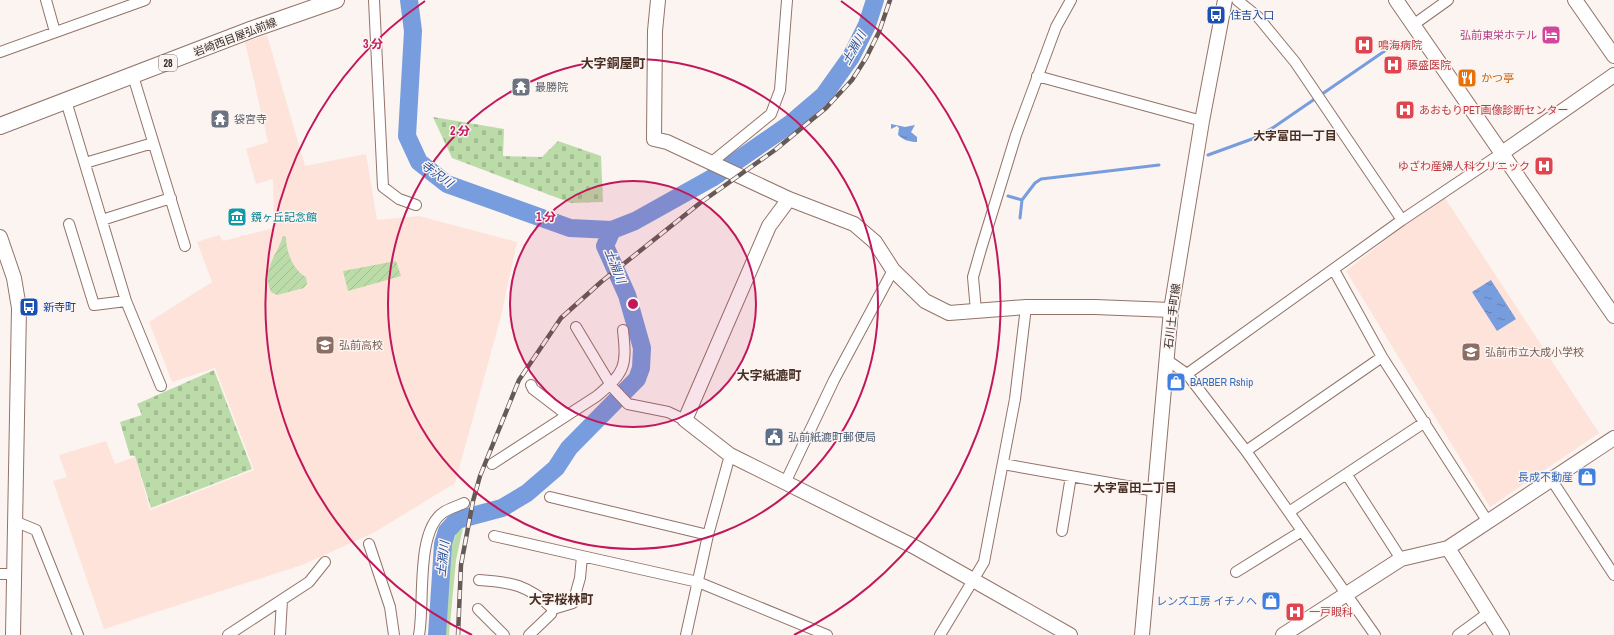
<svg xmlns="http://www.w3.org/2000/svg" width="1614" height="635" viewBox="0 0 1614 635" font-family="'Archivo Narrow','Noto Sans JP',sans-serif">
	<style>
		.built { fill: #fde3d9 }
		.cemetery { fill: url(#cemetery-stones) }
		.park { fill: #bbdca8 }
		.garden { fill: url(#garden-furrows) }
		.water { fill: url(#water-ripples) }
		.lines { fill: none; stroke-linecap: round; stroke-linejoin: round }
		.stream { stroke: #779dde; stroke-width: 3 }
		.river { stroke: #779dde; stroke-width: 18 }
		.street-casing { stroke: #937368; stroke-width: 12 }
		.secondary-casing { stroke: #937368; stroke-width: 16 }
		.primary-casing { stroke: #937368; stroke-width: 18 }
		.street { stroke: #fff; stroke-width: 10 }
		.secondary { stroke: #fff; stroke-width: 14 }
		.primary { stroke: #fff; stroke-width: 16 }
		.rail-casing { stroke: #665a56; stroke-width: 4.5 }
		.rail { stroke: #fbf4f1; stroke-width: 3; stroke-dasharray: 9; stroke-linecap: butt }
		.ring { fill: none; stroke: #c2185b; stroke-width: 2 }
		.labels { text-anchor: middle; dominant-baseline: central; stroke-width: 3; stroke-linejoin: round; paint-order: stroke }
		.shield { fill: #fbf4f1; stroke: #736864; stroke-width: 1 }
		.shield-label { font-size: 10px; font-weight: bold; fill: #392c27 }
		.transit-label { font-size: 11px; fill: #164399; stroke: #fbf4f1; text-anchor: start }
		.hotel-label { font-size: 11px; fill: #b23c85; stroke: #fbf4f1; text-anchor: end }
		.street-label { font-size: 11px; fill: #392c27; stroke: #fbf4f1 }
		.health-label { font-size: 11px; fill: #be3a42; stroke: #fbf4f1; text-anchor: start }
		.food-label { font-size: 11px; fill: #c56008; stroke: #fbf4f1; text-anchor: start }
		.worship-label { font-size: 11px; fill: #5b616d; stroke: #fbf4f1; text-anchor: start }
		.culture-label { font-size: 11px; fill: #0d838f; stroke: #fbf4f1; text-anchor: start }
		.education-label { font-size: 11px; fill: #785e54; stroke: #fbf4f1; text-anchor: start }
		.shop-label { font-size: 11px; fill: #366cbe; stroke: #fbf4f1; text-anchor: end }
		.service-label { font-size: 11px; fill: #4e5e75; stroke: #fbf4f1; text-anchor: start }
		.water-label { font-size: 12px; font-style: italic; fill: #234f9b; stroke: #fbf4f1 }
		.neighbourhood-label { font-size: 12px; font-weight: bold; fill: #492e24; stroke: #fbf4f1 }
		.quarter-label { font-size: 13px; font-weight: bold; fill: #492e24; stroke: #fbf4f1 }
		.centre { fill: #c2185b; stroke: #fbf4f1; stroke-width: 2 }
		.ring-label { font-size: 12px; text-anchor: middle; font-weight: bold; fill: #c2185b; stroke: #fbf4f1; stroke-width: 3; stroke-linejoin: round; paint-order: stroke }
	</style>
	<defs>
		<pattern id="cemetery-stones" width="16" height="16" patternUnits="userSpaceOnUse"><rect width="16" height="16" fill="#bbdca8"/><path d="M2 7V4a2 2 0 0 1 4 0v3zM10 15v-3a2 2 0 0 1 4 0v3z" fill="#a2bd91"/></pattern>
		<pattern id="garden-furrows" width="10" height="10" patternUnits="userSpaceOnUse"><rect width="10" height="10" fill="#bbdca8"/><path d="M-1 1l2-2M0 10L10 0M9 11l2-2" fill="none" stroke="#a2bd91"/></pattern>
		<pattern id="water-ripples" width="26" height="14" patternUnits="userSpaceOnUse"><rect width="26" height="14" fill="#779dde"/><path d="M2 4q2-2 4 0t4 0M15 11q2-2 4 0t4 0" fill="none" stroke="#6380b4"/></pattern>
	</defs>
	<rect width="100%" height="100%" fill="#fbf4f1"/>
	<path class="built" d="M267,35L305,166L366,154L377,220L419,216L517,242L500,320L455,483L375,532L302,565L104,629L53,481L67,477L59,455L106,441L115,464L135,457L150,510L254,470L215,368L172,382L149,322L212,282L197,242L219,235L223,241L274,228L273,179L256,184L246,149L268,142L245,42Z
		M1445,198L1599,433L1490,507L1346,271L1401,228Z"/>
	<path class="cemetery" d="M433,117L504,129L503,156L542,157L558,141L601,156L603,202L571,203L452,158Z
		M214,370L252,469L151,508L135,456H130L120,422L142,415L137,404Z"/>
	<path class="park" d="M463,528L456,560L449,635H441L449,554L458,529Z"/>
	<path class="garden" d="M283,236L286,237C286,252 293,270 306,277L307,284L304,288L277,295L271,292C261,269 277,256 283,236Z
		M396,261L401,276L348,291L343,271Z"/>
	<path class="water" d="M891,124L905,127L915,125L911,132L917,137V142C909,142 904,140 898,135L899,128L897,126L891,129Z
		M1491,280L1516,319L1497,331L1472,292Z"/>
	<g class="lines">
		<path class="stream" d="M1208,155L1252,139L1274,127L1389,48
			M1008,196L1022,200
			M1020,218L1022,200L1035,183L1041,179L1159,165"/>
		<path class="river" d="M409,0L413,31L407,136L419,162L447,184L570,228L612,230L635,221L712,178L790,124L824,95L851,57L867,25L875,0
			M437,635L443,544L447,531L457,520L502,508L527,493L556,468L569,448L637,379L641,368L642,348L627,295L605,246L612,230"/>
		<defs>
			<path id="street" d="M46,0L55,32
				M374,0L383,187L399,199L416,205
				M1237,0L1258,17L1295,62L1402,220
				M1413,25L1448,0
				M0,52L145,0
				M133,76L185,246
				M1037,76L1202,121
				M66,101L126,301L161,386
				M712,162L771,114L780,90L787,0
				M85,163L153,143
				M102,220L171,198
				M69,224L94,305L126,301
				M1334,270L1382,357L1488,522
				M976,311L973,277L981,249L1016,135L1056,27L1071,0
				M576,327L612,387L628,404L668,412L685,420
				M1167,360L1187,374L1246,451L1375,635
				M1187,374L1402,220L1502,153
				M531,385L533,389L567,415
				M1246,451L1382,357
				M492,464L597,396C625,372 627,367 623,330
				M1003,464L1155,491
				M1347,475L1401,559
				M1551,479L1614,575
				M785,483L834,380L893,270
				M550,497L708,535
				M1289,512L1425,422
				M14,521L36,530L78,635
				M1062,531L1071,476
				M494,536L582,556
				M369,544L390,607L394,635
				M1236,572L1302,531
				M0,574H13
				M479,580C511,582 529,585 553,609
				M478,609L504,635
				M553,609L573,603L580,578L582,556L698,582L827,635
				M228,635L309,582L325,562
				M280,635L282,600
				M419,635C425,604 415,530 444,512C450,508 458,506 464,503
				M529,635L551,614L553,609
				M686,635L708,535L730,455
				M940,635L984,562L1015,399L1026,307
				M1458,635L1488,613"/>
			<path id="secondary" d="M658,0L655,31L654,139L667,142L789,199L854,224L875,242L893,270L925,301L949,313L1026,307H1095L1171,310
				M1396,0L1614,316
				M1575,0L1614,56
				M1502,153L1614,75
				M789,199L769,226L685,420L730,455L913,546L1070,635
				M0,237L14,278L19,308L13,635
				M1448,548L1502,635
				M1142,635L1171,310L1202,121L1225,0
				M1283,635L1401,559L1448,548L1614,438"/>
			<path id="primary" d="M0,126L253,29L336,0"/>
		</defs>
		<use href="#street" class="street-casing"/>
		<use href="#secondary" class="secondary-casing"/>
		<use href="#primary" class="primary-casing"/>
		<use href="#street" class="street"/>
		<use href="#secondary" class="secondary"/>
		<use href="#primary" class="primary"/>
		<defs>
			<path id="rail" d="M458,635L461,565L473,501L480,476L519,380L561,318L601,282L700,203L775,150L826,108L852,80L866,58L879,32L890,0"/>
		</defs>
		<use href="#rail" class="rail-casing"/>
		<use href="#rail" class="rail"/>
	</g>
	<circle cx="633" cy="304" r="123" fill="#c2185b" fill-opacity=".12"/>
	<g class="ring">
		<circle cx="633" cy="304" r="123"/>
		<circle cx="633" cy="304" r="245"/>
		<path d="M472 635A368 368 0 0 1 425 1M841 1A368 368 0 0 1 794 635"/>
	</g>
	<defs>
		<symbol id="bus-square" viewBox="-11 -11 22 22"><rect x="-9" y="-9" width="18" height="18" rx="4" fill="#1a4fb4" stroke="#fbf4f1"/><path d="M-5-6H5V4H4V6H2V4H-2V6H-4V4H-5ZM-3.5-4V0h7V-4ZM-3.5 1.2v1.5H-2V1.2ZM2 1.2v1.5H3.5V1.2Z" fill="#fff"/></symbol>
		<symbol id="hotel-square" viewBox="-11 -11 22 22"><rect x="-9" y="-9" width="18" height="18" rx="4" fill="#d1479c" stroke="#fbf4f1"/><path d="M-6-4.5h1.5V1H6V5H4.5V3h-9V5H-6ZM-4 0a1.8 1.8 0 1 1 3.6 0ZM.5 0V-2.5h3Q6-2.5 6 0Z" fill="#fff"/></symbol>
		<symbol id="hospital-square" viewBox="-11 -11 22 22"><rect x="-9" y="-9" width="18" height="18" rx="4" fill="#e0444e" stroke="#fbf4f1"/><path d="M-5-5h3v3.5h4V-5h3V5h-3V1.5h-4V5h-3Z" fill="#fff"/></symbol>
		<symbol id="restaurant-square" viewBox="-11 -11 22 22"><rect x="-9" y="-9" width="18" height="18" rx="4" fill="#e8710a" stroke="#fbf4f1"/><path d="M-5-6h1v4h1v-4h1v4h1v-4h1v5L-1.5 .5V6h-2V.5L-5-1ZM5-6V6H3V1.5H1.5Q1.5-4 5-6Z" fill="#fff"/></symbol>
		<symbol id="temple-square" viewBox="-11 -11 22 22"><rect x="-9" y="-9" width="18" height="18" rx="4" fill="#6b7280" stroke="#fbf4f1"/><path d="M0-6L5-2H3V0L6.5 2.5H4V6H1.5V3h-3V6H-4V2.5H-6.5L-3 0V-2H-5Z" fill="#fff"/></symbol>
		<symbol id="museum-square" viewBox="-11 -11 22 22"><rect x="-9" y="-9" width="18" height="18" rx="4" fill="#0f9aa8" stroke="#fbf4f1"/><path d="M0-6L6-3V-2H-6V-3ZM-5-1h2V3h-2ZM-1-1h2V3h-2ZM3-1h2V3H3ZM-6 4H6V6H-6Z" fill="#fff"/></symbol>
		<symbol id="school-square" viewBox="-11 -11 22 22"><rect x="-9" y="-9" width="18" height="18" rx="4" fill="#8d6e63" stroke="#fbf4f1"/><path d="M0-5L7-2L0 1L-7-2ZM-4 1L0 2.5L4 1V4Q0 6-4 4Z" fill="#fff"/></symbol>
		<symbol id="shop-square" viewBox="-11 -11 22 22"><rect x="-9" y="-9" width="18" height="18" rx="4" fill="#3f7fe0" stroke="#fbf4f1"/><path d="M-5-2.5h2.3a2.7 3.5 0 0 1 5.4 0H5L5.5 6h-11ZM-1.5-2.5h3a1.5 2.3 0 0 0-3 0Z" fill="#fff"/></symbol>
		<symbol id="civic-square" viewBox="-11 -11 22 22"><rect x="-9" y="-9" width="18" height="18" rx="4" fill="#5c6f8a" stroke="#fbf4f1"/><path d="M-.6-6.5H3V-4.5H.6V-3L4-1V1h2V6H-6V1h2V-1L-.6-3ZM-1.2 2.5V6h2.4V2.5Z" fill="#fff"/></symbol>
	</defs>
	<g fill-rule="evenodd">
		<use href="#bus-square" x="1205" y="4" width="22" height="22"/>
		<use href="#hotel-square" x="1540" y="24" width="22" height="22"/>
		<use href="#hospital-square" x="1353" y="34" width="22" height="22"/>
		<use href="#hospital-square" x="1382" y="54" width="22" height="22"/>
		<use href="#restaurant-square" x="1456" y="67" width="22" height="22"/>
		<use href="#temple-square" x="510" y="76" width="22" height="22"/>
		<use href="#hospital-square" x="1394" y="99" width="22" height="22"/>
		<use href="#temple-square" x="209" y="108" width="22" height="22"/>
		<use href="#hospital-square" x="1533" y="155" width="22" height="22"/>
		<use href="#museum-square" x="226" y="206" width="22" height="22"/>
		<use href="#bus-square" x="18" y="296" width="22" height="22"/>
		<use href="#school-square" x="314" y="334" width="22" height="22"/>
		<use href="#school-square" x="1460" y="341" width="22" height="22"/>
		<use href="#shop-square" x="1165" y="371" width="22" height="22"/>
		<use href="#civic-square" x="763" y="426" width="22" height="22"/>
		<use href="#shop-square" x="1576" y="466" width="22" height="22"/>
		<use href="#shop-square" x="1260" y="590" width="22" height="22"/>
		<use href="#hospital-square" x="1284" y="601" width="22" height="22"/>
	</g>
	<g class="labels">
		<rect class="shield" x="159" y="55" width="18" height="16" rx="3"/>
		<g class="shield-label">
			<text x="168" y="63">28</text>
		</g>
		<g class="transit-label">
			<text x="1230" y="15">住吉入口</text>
			<text x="43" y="307">新寺町</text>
		</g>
		<g class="hotel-label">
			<text x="1537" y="35">弘前東栄ホテル</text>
		</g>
		<g class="street-label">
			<text transform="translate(235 37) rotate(-21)">岩崎西目屋弘前線</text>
			<text transform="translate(1172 316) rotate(-83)">石川土手町線</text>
		</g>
		<g class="health-label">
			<text x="1378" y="45">鳴海病院</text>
			<text x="1407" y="65">藤盛医院</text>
			<text x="1419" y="110">あおもりPET画像診断センター</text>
			<text x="1530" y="166" text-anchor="end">ゆざわ産婦人科クリニック</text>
			<text x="1309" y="612">一戸眼科</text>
		</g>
		<g class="food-label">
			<text x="1481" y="78">かつ亭</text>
		</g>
		<g class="worship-label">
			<text x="535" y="87">最勝院</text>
			<text x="234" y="119">袋宮寺</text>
		</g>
		<g class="culture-label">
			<text x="251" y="217">鏡ヶ丘記念館</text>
		</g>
		<g class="education-label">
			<text x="339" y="345">弘前高校</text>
			<text x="1485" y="352">弘前市立大成小学校</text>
		</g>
		<g class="shop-label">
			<text x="1190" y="382" text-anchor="start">BARBER Rship</text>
			<text x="1573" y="477">長成不動産</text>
			<text x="1257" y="601">レンズ工房 イチノヘ</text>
		</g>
		<g class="service-label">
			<text x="788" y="437">弘前紙漉町郵便局</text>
		</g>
		<g class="water-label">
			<text transform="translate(854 48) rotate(-61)">土淵川</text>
			<text transform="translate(437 174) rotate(36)">寺沢川</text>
			<text transform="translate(615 266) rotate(68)">土淵川</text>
			<text transform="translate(443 559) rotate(-84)">土淵川</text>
		</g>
		<g class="neighbourhood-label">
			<text x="1295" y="136">大字富田一丁目</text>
			<text x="1135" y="488">大字富田二丁目</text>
		</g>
		<g class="quarter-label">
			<text x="613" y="63">大字銅屋町</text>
			<text x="769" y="375">大字紙漉町</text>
			<text x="561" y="599">大字桜林町</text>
		</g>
	</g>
	<circle cx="633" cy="304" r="6" class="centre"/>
	<g class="ring-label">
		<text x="373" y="48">3 分</text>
		<text x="460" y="135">2 分</text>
		<text x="546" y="221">1 分</text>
	</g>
</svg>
